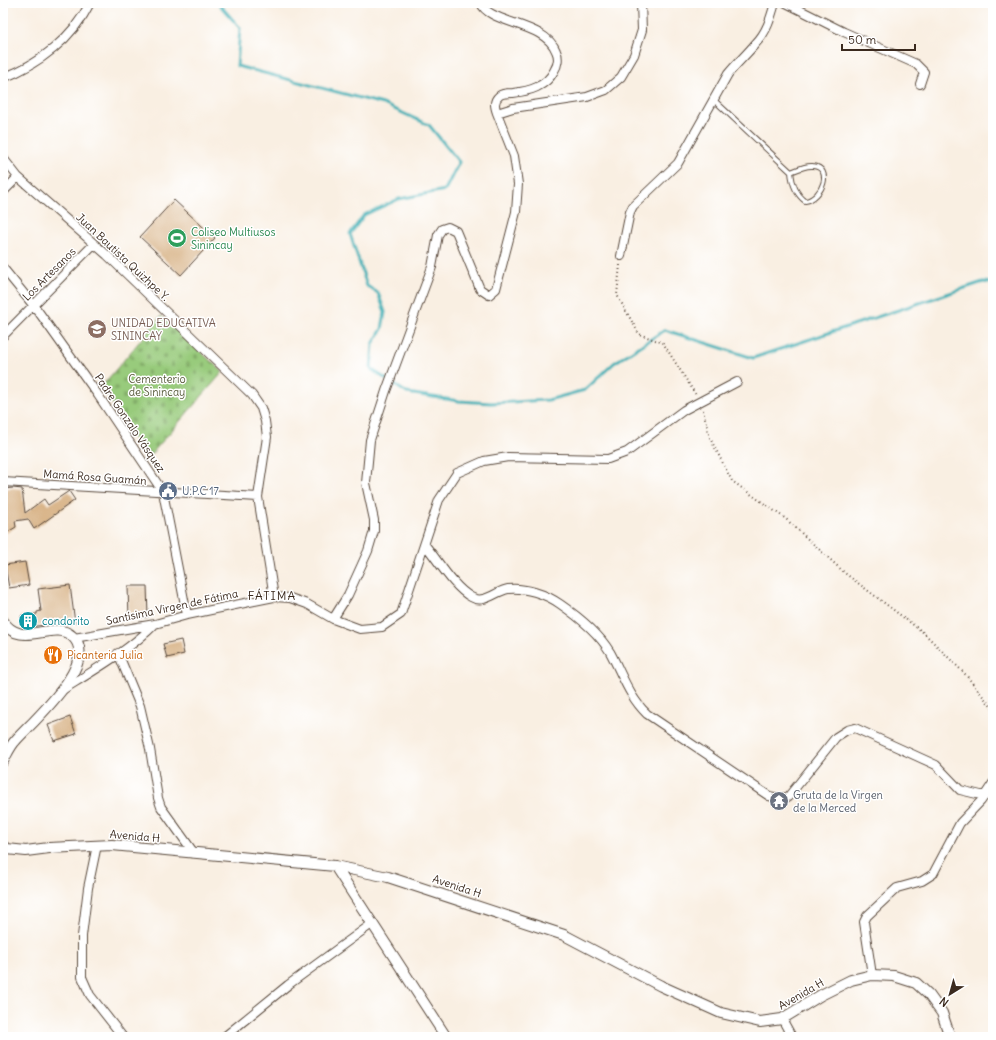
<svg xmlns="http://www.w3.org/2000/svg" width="996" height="1040" viewBox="0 0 996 1040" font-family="Delius,sans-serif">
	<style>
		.cemetery { fill: url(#cemetery-stones); stroke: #6a7a4c }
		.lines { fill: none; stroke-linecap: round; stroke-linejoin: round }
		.stream { stroke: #3eafb5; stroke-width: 3 }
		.building { fill: #d9b58a }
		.service-casing { stroke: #58483b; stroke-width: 6 }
		.minor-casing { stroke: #58483b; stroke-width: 10 }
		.tertiary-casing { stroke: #58483b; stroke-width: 12 }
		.path { stroke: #58483b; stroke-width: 2; stroke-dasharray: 1 3; stroke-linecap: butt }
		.service { stroke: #fff; stroke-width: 4 }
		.minor { stroke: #fff; stroke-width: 8 }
		.tertiary { stroke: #fff; stroke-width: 10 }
		.labels { text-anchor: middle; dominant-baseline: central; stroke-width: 3; stroke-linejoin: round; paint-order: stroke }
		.leisure-label { font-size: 11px; fill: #27864d; stroke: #fff; text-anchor: start }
		.street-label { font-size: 11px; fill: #3b2a1e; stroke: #fff }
		.education-label { font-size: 11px; fill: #785e54; stroke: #fff; text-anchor: start }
		.park-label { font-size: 11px; fill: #575a3a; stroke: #fff }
		.service-label { font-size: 11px; fill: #4e5e75; stroke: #fff; text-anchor: start }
		.culture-label { font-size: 11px; fill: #0d838f; stroke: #fff; text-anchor: start }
		.food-label { font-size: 11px; fill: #c56008; stroke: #fff; text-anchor: start }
		.worship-label { font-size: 11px; fill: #5b616d; stroke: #fff; text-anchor: start }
		.neighbourhood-label { font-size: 12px; letter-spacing: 1px; fill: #3b2a1e; stroke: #fff }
	</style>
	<defs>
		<pattern id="cemetery-stones" width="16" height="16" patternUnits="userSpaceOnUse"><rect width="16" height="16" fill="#98cb7b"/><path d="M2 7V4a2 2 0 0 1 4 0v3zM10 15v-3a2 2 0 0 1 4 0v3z" fill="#84ae6a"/></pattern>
	</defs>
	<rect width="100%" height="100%" fill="#fff"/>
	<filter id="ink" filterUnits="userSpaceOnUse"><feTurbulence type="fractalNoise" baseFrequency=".025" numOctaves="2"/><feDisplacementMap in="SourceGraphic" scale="8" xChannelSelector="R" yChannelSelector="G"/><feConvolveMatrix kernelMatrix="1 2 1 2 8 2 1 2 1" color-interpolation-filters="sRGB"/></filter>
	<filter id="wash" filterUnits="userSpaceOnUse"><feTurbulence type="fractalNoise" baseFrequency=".012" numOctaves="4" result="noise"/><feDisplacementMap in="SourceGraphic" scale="16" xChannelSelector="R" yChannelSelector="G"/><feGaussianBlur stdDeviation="0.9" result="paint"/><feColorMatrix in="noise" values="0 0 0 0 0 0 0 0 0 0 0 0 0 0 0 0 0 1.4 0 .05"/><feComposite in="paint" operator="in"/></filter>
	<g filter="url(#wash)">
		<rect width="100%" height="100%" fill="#f9efe2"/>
		<path class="cemetery" d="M161,316L223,372L146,460L102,386Z"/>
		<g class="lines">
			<path class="stream" d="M218,3L240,28L237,66L383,104L429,125L459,162L445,190L399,199L364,215L350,234L367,286L378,293L385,312L382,329L373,344L371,369L407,393L459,401L491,403L548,400L585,390L614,363L665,330L753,358L983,282L993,283"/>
		</g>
		<g id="blocks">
			<path class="building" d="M174,200L215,238L181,275L140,237Z
				M13,488L22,489L25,513L44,499L48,505L69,491L75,500L34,529L28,519L15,521L16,527L6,533L3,489Z
				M25,562L29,585L9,588L5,565Z
				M70,585L75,623L23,627L21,616L37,614V612L41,611L38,589Z
				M128,586H147L148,617L129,618Z
				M181,640L184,654L167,658L163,644Z
				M70,717L76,734L54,741L48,725Z"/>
		</g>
	</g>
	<g filter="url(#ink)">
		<use href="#blocks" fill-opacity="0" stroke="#58483b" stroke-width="1"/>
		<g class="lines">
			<defs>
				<path id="service" d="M714,100L791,172C792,183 796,194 805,201C823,198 833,168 813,166C806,165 798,169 791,172"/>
				<path id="minor" d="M481,3C488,24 545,22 556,51C559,57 558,65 554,71C546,87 529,91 513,93C508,93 502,93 499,96C493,101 495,107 497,113
					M786,3L844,32L916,64L924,72L920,84
					M3,78C39,64 73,38 90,3
					M3,158L18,177L107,255L252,395L261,408L265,421L267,437L258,497L274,597
					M3,192L18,177
					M621,256L630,212L633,206L678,163L728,74C737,63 747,54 756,43C767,32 771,17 775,3
					M3,268L38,311L98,395L163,492L187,615
					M3,336L94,244
					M3,482L258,497
					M425,545C438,560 453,587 471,597C484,605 496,591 508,589C524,587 546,594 560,604C579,617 598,632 610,652C622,674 629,697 647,714L769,796L779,798L788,797L836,737L847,730L855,728L936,765L960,790L985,796
					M333,619L360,629L382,627L401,614L439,500L457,473L484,461L508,457L608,459L627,452L684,410L737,382
					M74,638L155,624L187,615L274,597L290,598L307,604L333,619L348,595L368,551L374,531V520L366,483L370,440L386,391L432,267L438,235L442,229L448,227L456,231L480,289L489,295L496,289L516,212L518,184L514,156L497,113L513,108L587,97L606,90L621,77L634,55L642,30L641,3
					M118,653L140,706L150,749L158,798L161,807L194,853
					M64,689C93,671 131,649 155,624
					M97,845L88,888L82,936V977L90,995L123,1037
					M872,975L864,922L867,916L897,888L922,881L933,874L960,823L981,801L993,783
					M782,1019L792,1037
					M224,1037L288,985L373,923"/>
				<path id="tertiary" d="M3,621C21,650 52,619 72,636C102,661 32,722 16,740C10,746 7,754 3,761
					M3,846L7,849L26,851L49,848L112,845L335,866L388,877L564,935L661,986L721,1013L760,1022L782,1019L821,995L851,980L872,975L894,976L916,983L929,995L942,1013L950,1037
					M335,866L446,1037"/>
			</defs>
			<use href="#service" class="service-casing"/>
			<use href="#minor" class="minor-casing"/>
			<use href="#tertiary" class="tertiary-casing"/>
			<path class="path" d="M620,265L617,295L639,334L663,343L696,395
				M703,410L710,438L732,481L786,519L846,574L924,633L966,675L993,709"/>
			<use href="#service" class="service"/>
			<use href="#minor" class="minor"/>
			<use href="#tertiary" class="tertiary"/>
		</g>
	</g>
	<defs>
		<symbol id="stadium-disc" viewBox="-11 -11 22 22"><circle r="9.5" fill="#2e9e5b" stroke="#fff"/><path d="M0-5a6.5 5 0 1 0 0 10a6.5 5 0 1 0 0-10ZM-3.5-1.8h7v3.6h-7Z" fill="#fff"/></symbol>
		<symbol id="school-disc" viewBox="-11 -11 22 22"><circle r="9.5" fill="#8d6e63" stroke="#fff"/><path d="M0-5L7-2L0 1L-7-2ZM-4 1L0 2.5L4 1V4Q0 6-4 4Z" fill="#fff"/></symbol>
		<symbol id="civic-disc" viewBox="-11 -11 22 22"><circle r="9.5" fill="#5c6f8a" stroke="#fff"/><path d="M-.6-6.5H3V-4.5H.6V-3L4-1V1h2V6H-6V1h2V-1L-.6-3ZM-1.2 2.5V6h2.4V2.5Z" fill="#fff"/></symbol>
		<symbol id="building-disc" viewBox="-11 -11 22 22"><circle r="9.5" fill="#0f9aa8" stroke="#fff"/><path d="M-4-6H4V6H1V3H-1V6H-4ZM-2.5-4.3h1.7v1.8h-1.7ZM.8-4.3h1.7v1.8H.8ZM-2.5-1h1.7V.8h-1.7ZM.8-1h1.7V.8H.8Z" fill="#fff"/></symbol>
		<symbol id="restaurant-disc" viewBox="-11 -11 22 22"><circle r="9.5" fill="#e8710a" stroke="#fff"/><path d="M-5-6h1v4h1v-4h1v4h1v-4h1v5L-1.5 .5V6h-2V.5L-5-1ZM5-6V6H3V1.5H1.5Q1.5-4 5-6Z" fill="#fff"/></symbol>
		<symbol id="temple-disc" viewBox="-11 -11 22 22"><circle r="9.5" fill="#6b7280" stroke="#fff"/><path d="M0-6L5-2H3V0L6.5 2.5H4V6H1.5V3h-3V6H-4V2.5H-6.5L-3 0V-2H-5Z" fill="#fff"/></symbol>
	</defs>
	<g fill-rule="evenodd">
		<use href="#stadium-disc" x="166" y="227" width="22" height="22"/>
		<use href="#school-disc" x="86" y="318" width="22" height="22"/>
		<use href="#civic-disc" x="157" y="480" width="22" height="22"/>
		<use href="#building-disc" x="17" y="610" width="22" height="22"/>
		<use href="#restaurant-disc" x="42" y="644" width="22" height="22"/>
		<use href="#temple-disc" x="768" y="790" width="22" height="22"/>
	</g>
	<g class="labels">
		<g class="leisure-label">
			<text x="191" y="232">Coliseo Multiusos<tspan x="191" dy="13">Sinincay</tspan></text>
		</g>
		<g class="street-label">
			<text transform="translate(123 257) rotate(43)">Juan Bautista Quizhpe Y.</text>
			<text transform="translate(49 274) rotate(-45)">Los Artesanos</text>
			<text transform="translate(130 423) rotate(56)">Padre Gonzalo Vásquez</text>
			<text transform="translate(95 477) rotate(4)">Mamá Rosa Guamán</text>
			<text transform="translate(172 607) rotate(-12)">Santísima Virgen de Fátima</text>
			<text transform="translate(135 836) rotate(5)">Avenida H</text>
			<text transform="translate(457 886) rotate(18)">Avenida H</text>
			<text transform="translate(801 994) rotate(-30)">Avenida H</text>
		</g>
		<g class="education-label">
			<text x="111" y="323">UNIDAD EDUCATIVA<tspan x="111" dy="13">SININCAY</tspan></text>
		</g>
		<g class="park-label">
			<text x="157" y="379">Cementerio<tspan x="157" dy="13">de Sinincay</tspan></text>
		</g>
		<g class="service-label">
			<text x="182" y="491">U.P.C 17</text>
		</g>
		<g class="culture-label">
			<text x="42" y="621">condorito</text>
		</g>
		<g class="food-label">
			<text x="67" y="655">Picanteria Julia</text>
		</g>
		<g class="worship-label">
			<text x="793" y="795">Gruta de la Virgen<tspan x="793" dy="13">de la Merced</tspan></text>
		</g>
		<g class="neighbourhood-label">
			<text x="272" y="595">FÁTIMA</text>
		</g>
	</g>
	<rect width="996" height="1040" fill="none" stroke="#fff" stroke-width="16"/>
	<g transform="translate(950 994) rotate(217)" stroke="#ffffff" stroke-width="3" paint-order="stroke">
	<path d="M0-3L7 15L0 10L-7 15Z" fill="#3b2a1e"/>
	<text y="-6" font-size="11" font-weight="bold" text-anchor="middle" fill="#3b2a1e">N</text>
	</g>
	<path d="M842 44v6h73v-6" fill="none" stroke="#3b2a1e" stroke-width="2"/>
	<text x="848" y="44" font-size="12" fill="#3b2a1e" stroke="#ffffff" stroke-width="3" paint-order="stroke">50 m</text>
</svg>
